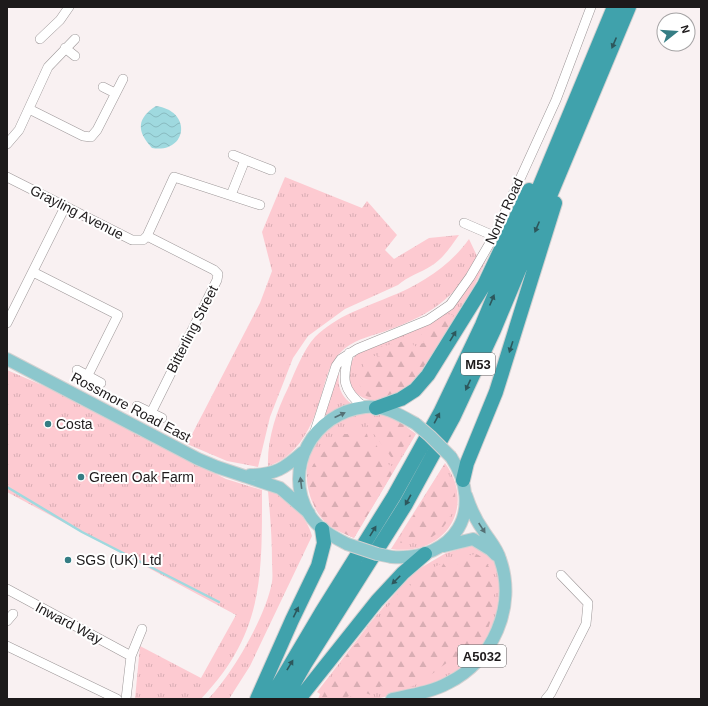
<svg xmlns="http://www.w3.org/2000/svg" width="708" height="706" viewBox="0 0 708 706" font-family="Helvetica,sans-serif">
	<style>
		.grass { fill: url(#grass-tufts) }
		.forest { fill: url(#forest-firs) }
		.water { fill: url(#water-waves) }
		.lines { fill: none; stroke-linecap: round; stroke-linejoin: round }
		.stream { stroke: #9fd9df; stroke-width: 2.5 }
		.minor-casing { stroke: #9c9697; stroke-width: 10 }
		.major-casing { stroke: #d2d1d1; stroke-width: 14 }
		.highway-casing { stroke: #d2d1d1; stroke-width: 16 }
		.minor { stroke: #fff; stroke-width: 9 }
		.major { stroke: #8cc7cd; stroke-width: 12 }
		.highway { stroke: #40a2ac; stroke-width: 14 }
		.major-bridge-casing { stroke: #d2d1d1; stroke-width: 14; stroke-linecap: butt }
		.major-bridge { stroke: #8cc7cd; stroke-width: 12 }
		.oneway { fill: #2d575c }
		.oneway2 { fill: #547074 }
		.poi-dot { fill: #357d84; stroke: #fff; stroke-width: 1.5 }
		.labels { text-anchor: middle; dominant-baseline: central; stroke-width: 4; stroke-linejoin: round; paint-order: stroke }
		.shield { fill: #fff; stroke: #615f5f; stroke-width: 1 }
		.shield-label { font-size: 13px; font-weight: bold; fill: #1d1a1b }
		.street-label { font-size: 14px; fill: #1d1a1b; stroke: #fff }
		.poi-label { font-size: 14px; fill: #1d1a1b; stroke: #fff; text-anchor: start }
	</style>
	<defs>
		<pattern id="grass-tufts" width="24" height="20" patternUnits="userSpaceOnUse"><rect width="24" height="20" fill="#fdcad1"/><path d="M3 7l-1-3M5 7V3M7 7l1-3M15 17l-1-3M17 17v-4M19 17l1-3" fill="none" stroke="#d8adb3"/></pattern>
		<pattern id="forest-firs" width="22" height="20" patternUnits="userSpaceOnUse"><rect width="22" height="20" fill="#fdcad1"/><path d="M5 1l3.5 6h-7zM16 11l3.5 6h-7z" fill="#d8adb3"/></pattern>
		<pattern id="water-waves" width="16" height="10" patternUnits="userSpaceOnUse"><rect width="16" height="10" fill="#9fd9df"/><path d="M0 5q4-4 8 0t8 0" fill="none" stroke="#88babf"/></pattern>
	</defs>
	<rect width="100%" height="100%" fill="#f9f1f2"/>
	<path class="grass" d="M285,177L362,208L367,201L397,235L385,250L394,259L429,238L459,235C451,246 443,259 431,266C420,273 408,276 398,285L345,309L308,336L293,358L270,417L258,467L227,461L187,444L260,303L272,271L262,232Z
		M469,239L477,256C456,300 428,316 383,332C368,337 352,340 340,353C326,368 325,387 318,406C310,431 295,458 268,466C267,440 276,412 288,388C295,372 303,350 315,337C338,315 361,309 389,297C420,285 450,266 469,239Z
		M487,258C471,296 450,332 426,366C421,373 416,383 410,388C405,393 398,397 392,400C388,401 384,401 380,401C350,402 337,372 359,352L427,325L462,296Z
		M7,370L51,389L226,479L262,490C262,576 264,633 201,699H135L140,646L201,678L236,615L7,492Z
		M336,373L339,375C337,386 342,398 352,404L335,410L323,418L331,397Z
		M368,413L392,416L416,434L354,538C346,534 337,531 329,526C319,517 312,505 309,492C298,451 327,418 368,413Z
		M445,463C477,507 445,557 391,549Z
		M268,491C272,492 279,493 283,495C295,504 308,521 312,536L250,666L229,699H208C232,675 266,616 272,582C273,576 272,568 272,561C272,538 270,514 268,491Z
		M473,545C479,549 489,553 493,559C502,569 501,587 499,600C490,659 453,680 400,693C391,695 382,698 373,699C353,702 332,699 312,699H318L320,694L317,692L370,623L412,573L446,553Z"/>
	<path class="forest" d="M447,314L454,315C441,341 409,404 376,398C370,397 363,397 361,390C357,381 364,371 364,363L376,355L383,366L376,348L412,339L413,345L419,348V344L424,343L421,335L436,320Z
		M369,418L379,420L389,418L396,420L404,425L402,434L407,429L411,436L401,450L402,455L398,460L394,461L365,422Z
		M359,430L367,434L368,438L373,440L389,465L396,467L354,538C346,534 337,531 330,525C313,512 301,481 315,462C322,452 334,443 344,434H350Z
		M444,465C448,474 454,483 455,493C456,499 454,506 452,511C443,536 422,547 397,542Z
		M476,554C502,564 496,622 482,640C475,649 460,655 451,660C433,672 405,701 381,686L371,695L363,692L356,698L349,696L344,699H321L335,672L353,646L362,640L398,594L405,587L410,586L417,575L443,563L446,567H450V563L453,564L452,566H456L458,563L457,559L461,558L465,561L466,556Z"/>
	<path class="water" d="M156,106C193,111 187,154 152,148C136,131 137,118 156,106Z"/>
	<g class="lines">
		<path class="stream" d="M7,487L82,532L219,602"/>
		<defs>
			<path id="minor" d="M40,39L60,20L69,7
				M65,48L75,56
				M103,87L115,93
				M29,109L83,136L91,137L97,130L123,79
				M7,144L19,130L48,67L75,39
				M233,155L271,170
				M7,177L132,240H143L147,236L174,177L260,205
				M231,195L245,160
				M464,223L494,236
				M147,236L214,270L218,274L217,280L151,413
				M33,272L118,315L88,375
				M7,323L65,207
				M349,353C342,379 342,390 364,407
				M77,370L101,383
				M137,406L162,418
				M314,434L336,366L341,359L357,349L428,320L450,305L470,277L494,236L556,100L591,7
				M7,589L131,656
				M7,621L13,614
				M7,646L117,699
				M126,699L131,656L142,629
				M546,699L551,693L586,624L588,603L561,575"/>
			<path id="major" d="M7,359L198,459L217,467L280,488L309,513
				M250,475C275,475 285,468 303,452
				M347,544C332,536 318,529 309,514C282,469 313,413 365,407C384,405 400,415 416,424
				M444,546L473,539L491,550L496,555
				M392,557C455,561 486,510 451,457
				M392,699C411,695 432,692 448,683C493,661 517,606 500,559C497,548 489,540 483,530C475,519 470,507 466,495"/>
			<path id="highway" d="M376,408L401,399L415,390L428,375L484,285L529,190
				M463,480L467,463L496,392L555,203
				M257,699L292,620L318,566L324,543L322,529
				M270,699L321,613L394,496L440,413L482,325L614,7
				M285,699L305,664L406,504L453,418L494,330L629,7
				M299,699L377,601L403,573L425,554"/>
		</defs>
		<use href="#minor" class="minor-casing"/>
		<use href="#major" class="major-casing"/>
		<use href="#highway" class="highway-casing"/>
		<use href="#minor" class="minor"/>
		<use href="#major" class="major"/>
		<use href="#highway" class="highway"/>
		<defs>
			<path id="major-bridge" d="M416,424L430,436L451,457
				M347,544L377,554L392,557"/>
		</defs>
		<use href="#major-bridge" class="major-bridge-casing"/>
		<use href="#major-bridge" class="major-bridge"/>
	</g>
	<defs><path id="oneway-solid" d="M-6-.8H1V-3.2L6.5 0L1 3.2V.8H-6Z"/></defs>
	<g class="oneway">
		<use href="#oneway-solid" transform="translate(614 43) rotate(113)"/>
		<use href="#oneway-solid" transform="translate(537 227) rotate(113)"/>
		<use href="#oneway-solid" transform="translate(492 300) rotate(-67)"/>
		<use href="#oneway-solid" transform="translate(453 336) rotate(-59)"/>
		<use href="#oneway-solid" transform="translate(511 347) rotate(108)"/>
		<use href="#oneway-solid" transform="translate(468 385) rotate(115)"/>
		<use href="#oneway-solid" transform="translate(437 418) rotate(-62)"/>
		<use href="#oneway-solid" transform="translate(408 500) rotate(119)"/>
		<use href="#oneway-solid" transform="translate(373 531) rotate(-58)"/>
		<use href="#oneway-solid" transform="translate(396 580) rotate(135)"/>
		<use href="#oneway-solid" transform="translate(296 612) rotate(-64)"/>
		<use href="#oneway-solid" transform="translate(290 665) rotate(-59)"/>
	</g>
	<g class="oneway2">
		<use href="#oneway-solid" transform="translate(340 415) rotate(-25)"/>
		<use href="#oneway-solid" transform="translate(301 483) rotate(-97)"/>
		<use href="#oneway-solid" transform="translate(482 528) rotate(57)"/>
	</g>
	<g class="poi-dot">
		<circle cx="48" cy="424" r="4"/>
		<circle cx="81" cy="477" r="4"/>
		<circle cx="68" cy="560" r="4"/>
	</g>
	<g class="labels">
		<g class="shield">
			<rect x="461" y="353" width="34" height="22" rx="3"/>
			<rect x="458" y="645" width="48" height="22" rx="3"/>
		</g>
		<g class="shield-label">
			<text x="478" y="364">M53</text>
			<text x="482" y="656">A5032</text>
		</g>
		<g class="street-label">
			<text transform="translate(504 211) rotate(-65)">North Road</text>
			<text transform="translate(77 212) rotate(27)">Grayling Avenue</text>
			<text transform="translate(192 329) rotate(-63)">Bitterling Street</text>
			<text transform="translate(131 407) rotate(28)">Rossmore Road East</text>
			<text transform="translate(69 623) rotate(28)">Inward Way</text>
		</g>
		<g class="poi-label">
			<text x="56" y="424">Costa</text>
			<text x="89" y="477">Green Oak Farm</text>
			<text x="76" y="560">SGS (UK) Ltd</text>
		</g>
	</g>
	<rect width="708" height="706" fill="none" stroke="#1d1a1b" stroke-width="16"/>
	<g transform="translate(676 32) rotate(73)"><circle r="19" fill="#ffffff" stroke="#a5a3a4"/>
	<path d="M0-3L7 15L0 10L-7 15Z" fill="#357d84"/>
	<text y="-6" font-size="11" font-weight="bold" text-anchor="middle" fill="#1d1a1b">N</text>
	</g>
</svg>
